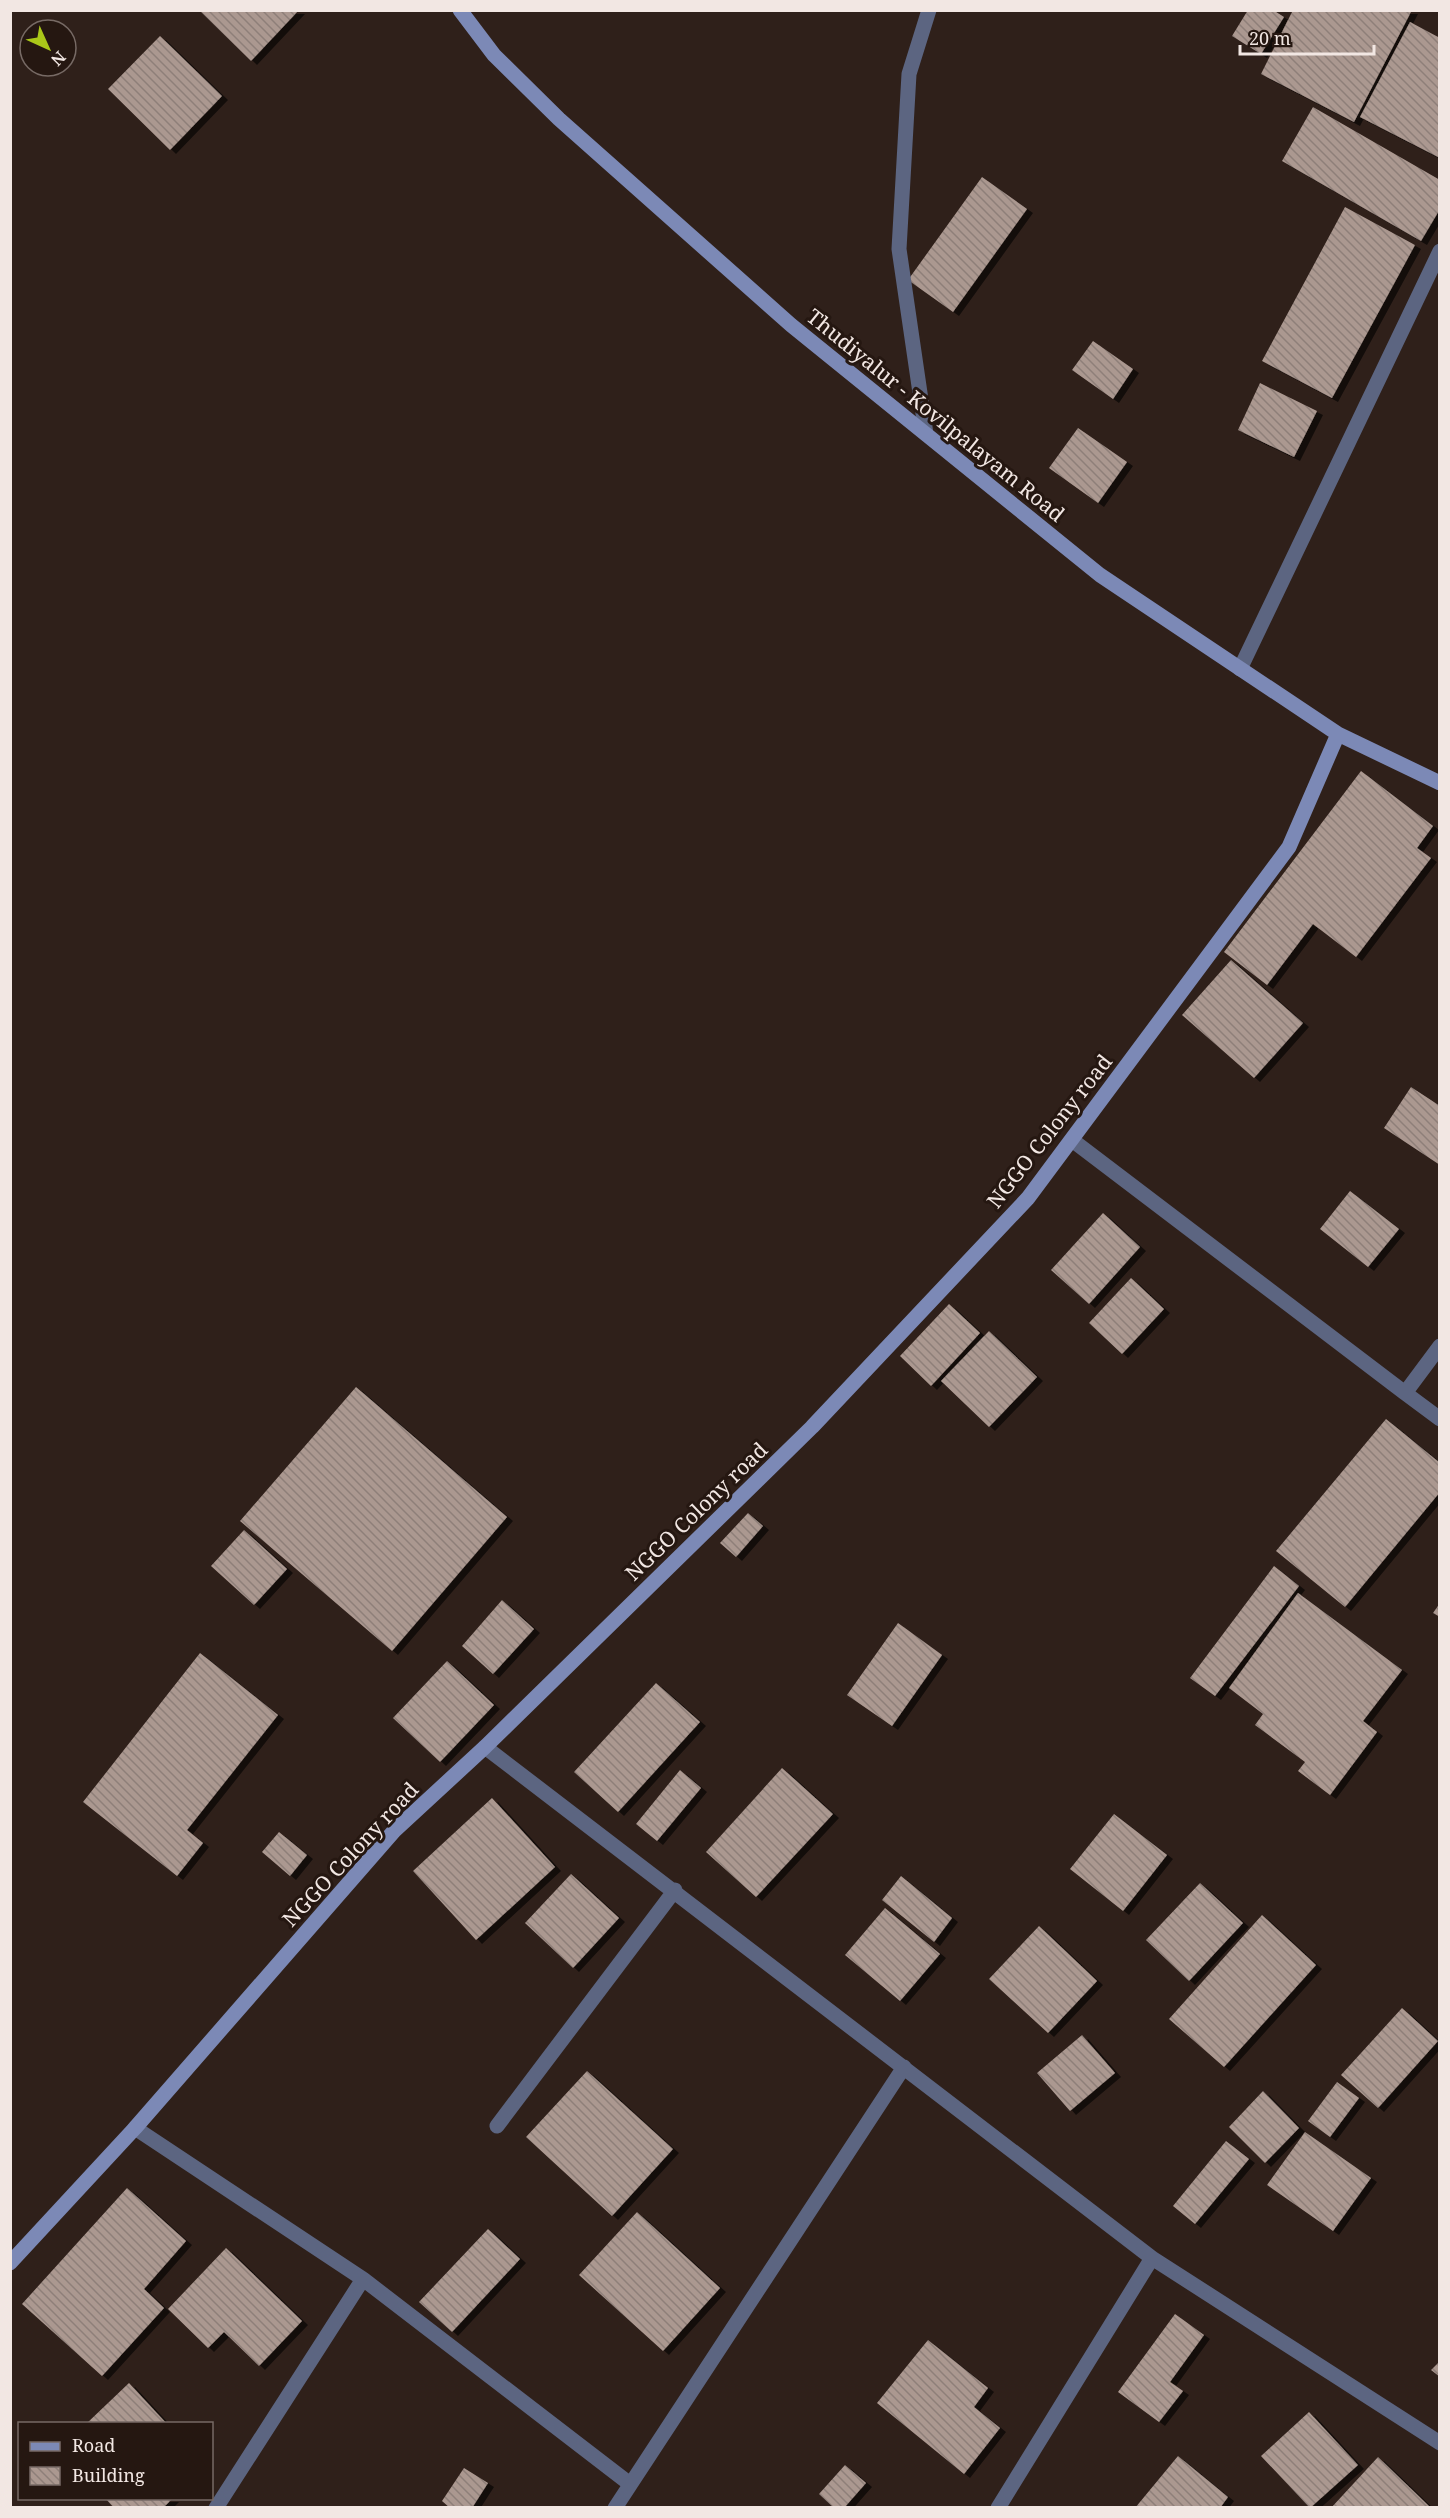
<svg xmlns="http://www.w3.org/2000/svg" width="1450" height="2518" viewBox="0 0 1450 2518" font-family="'Noto Serif',serif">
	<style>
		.building { fill: url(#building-back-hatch); filter: url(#shadow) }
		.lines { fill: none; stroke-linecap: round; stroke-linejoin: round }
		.street { stroke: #5c6581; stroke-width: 15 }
		.secondary { stroke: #7c89b6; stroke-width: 15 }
		.labels { text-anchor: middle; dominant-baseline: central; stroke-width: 6; stroke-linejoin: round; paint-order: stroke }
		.street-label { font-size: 21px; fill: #f2e7e3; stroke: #251711 }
	</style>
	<defs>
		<pattern id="building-back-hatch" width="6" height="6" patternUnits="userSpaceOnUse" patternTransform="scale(1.5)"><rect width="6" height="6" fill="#ab9890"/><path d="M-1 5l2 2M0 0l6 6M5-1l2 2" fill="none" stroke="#8e7f79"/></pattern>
		<filter id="shadow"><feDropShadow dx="6" dy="4" stdDeviation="0" flood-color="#0009"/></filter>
	</defs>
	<rect width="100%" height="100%" fill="#2f201a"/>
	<path class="building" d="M199,10H299L251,61Z
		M1248,10H1273L1284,17L1261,54L1232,36Z
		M1293,10H1412L1354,122L1261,74Z
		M1410,22L1440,38V158L1360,117Z
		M160,36L222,96L170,150L108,89Z
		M1313,107L1440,180V209L1421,241L1282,161Z
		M982,177L1027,209L953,312L908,280Z
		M1345,207L1415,245L1332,398L1262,361Z
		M1093,341L1133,369L1113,399L1072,370Z
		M1260,383L1317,411L1294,457L1238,430Z
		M1078,428L1127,462L1098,503L1049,468Z
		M1361,771L1433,826L1417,848L1431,858L1356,957L1313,924L1267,985L1224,952Z
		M1231,960L1303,1023L1254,1078L1182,1015Z
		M1411,1087L1440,1106V1165L1384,1128Z
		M1350,1191L1399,1229L1368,1267L1320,1229Z
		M1103,1213L1140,1247L1089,1304L1051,1270Z
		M1131,1278L1164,1309L1122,1354L1089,1323Z
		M949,1304L980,1333L931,1386L900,1356Z
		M989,1331L1037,1377L989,1427L941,1381Z
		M356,1387L507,1517L392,1651L240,1521Z
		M1386,1419L1440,1463V1492L1345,1607L1276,1551Z
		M748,1513L763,1526L736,1557L720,1543Z
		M244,1530L287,1569L254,1605L211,1566Z
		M1274,1566L1299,1586L1215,1696L1190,1678Z
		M1298,1593L1402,1670L1363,1721L1377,1732L1330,1795L1298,1771L1305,1762L1255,1725L1263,1714L1229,1688Z
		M502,1600L534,1629L493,1674L462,1646Z
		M1440,1603V1617L1433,1613Z
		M898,1623L942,1655L892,1726L847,1695Z
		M200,1653L278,1715L187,1830L203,1843L177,1876L83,1802Z
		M447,1661L494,1705L440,1762L393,1718Z
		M656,1683L700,1722L618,1812L574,1772Z
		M782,1768L833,1814L756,1897L706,1852Z
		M680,1770L701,1788L657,1841L636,1824Z
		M492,1798L555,1867L476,1940L413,1871Z
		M1114,1814L1167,1855L1123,1911L1070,1869Z
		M279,1832L307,1855L290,1876L262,1852Z
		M571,1874L619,1918L573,1968L525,1923Z
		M901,1876L952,1918L934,1942L882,1900Z
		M1200,1883L1243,1923L1189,1981L1146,1940Z
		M885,1908L940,1954L900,2001L845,1955Z
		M1262,1915L1316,1965L1224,2067L1169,2019Z
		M1039,1926L1097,1981L1048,2033L989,1979Z
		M1402,2008L1438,2041L1378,2108L1341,2075Z
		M1082,2035L1115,2073L1070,2111L1037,2073Z
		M587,2071L673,2149L612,2216L526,2137Z
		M1337,2082L1359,2098L1330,2137L1308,2121Z
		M1263,2091L1299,2128L1265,2163L1229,2127Z
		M1305,2132L1371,2178L1333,2231L1267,2185Z
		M1226,2141L1249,2159L1195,2224L1173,2206Z
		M127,2188L186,2241L144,2289L164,2308L102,2376L22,2304Z
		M637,2212L720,2288L663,2351L579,2275Z
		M488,2229L520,2259L452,2332L419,2302Z
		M226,2248L302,2321L259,2366L224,2332L208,2348L168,2309Z
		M1175,2314L1204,2335L1170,2382L1183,2391L1159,2422L1118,2392Z
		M928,2340L988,2388L974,2407L1000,2428L964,2474L877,2403Z
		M1440,2361V2377L1431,2370Z
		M129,2383L167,2424H86Z
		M1309,2412L1358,2465L1310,2508L1261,2456Z
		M1178,2456L1228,2497L1220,2508H1135Z
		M1378,2457L1431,2508H1331Z
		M845,2465L866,2483L844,2508H834L819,2494Z
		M464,2468L488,2483L472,2508H450L442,2501Z
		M105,2498H173L163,2508H114Z"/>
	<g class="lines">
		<path class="street" d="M926,434L899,249L909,74L929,10
			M1240,669L1440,251
			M1072,1140L1405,1393L1440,1346
			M1405,1393L1440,1419
			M485,1747L1152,2258L998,2508
			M497,2126L675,1890
			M135,2128L363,2279L216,2508
			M1152,2258L1440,2443
			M363,2279L630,2484
			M615,2508L904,2067"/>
		<path class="secondary" d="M460,10L494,55L559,119L791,325L1100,575L1338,734L1440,783
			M10,2263L135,2128L394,1831L485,1747L812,1427L1028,1198L1289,847L1338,734"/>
	</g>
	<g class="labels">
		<g class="street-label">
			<text transform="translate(936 415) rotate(39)">Thudiyalur - Kovilpalayam Road</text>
			<text transform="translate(1049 1131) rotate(-52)">NGGO Colony road</text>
			<text transform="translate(696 1511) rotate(-44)">NGGO Colony road</text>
			<text transform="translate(350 1854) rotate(-47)">NGGO Colony road</text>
		</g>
	</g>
	<rect width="1450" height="2518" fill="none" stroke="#f2e7e3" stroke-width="24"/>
	<rect x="18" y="2422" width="195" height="78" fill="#251711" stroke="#776a65" stroke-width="1.5"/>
	<rect x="30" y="2442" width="30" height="9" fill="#7c89b6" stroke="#776a65" stroke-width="1.5"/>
	<text x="72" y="2452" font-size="18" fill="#f2e7e3">Road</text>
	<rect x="30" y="2467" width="30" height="18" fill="url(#building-back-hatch)" stroke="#776a65" stroke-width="1.5"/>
	<text x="72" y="2482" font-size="18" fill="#f2e7e3">Building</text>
	<g transform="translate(48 48) rotate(135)"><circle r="28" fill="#251711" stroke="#776a65" stroke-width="1.5"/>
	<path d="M0-4.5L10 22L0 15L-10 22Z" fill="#aac719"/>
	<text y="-9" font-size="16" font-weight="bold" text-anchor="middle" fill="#f2e7e3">N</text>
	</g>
	<path d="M1240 45v9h134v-9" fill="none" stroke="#f2e7e3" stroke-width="3"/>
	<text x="1249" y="45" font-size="18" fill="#f2e7e3" stroke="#251711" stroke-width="4.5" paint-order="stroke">20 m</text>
</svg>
